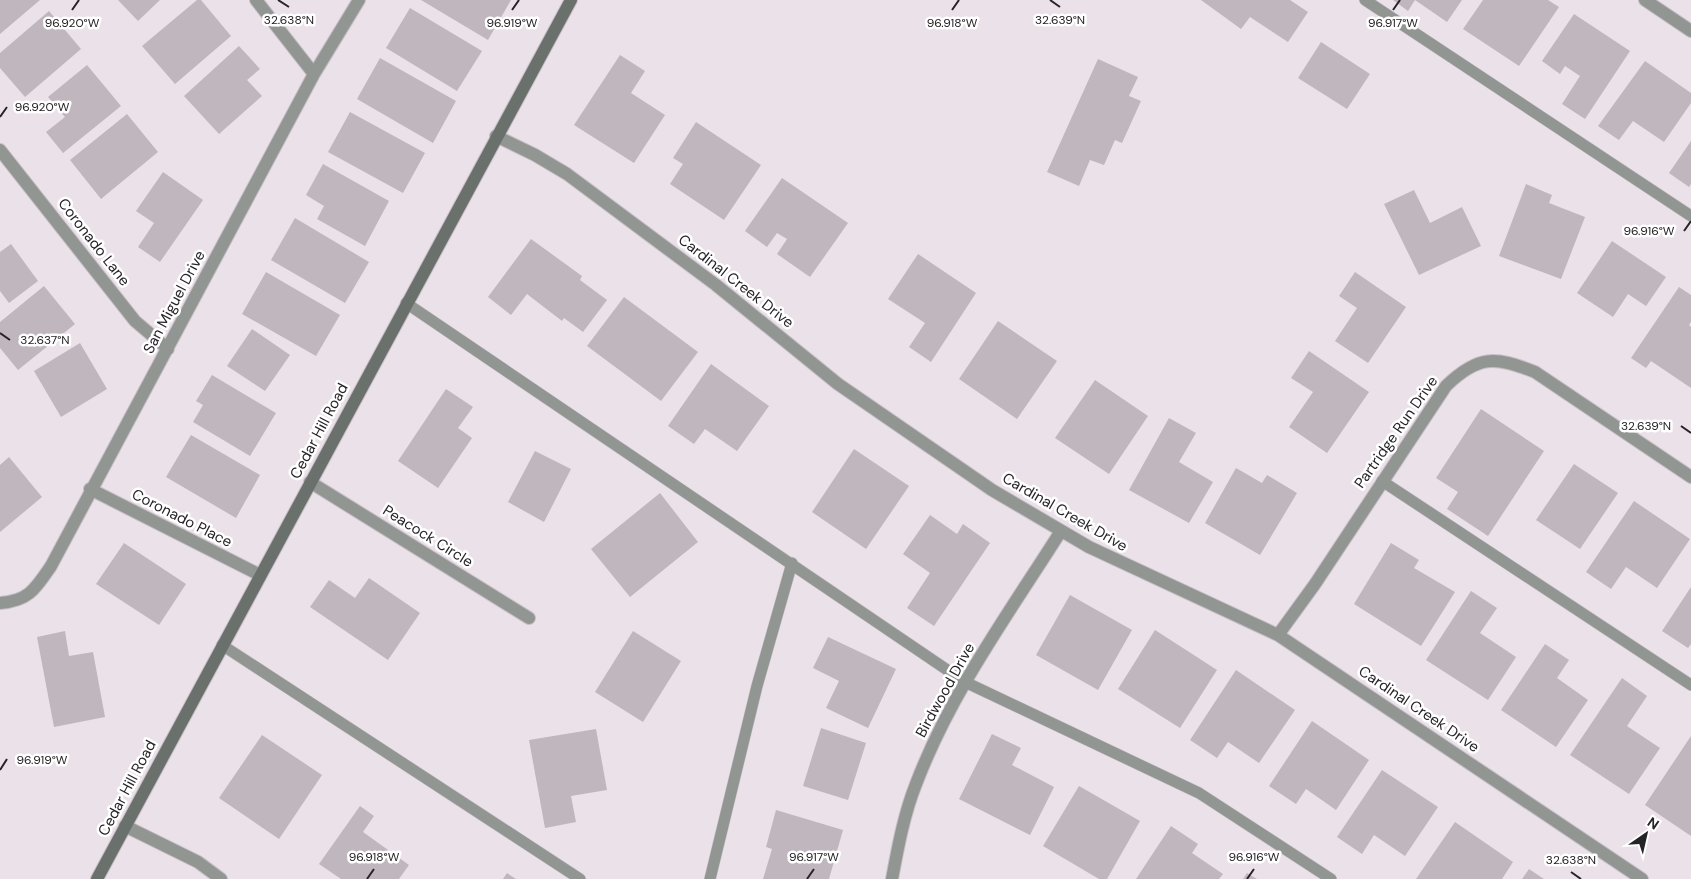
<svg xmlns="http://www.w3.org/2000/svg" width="1691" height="879" viewBox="0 0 1691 879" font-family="'DM Sans',sans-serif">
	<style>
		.building { fill: #bfb6be }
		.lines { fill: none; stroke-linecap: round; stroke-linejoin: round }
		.lane-casing { stroke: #c8bfc6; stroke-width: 12 }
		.street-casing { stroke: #c8bfc6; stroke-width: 14 }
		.secondary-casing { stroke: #c8bfc6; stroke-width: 14 }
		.lane { stroke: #919693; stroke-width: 11 }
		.street { stroke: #919693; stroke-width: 12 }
		.secondary { stroke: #6a706c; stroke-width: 12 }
		.ticks { fill: none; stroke: #262326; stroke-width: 2 }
		.labels { text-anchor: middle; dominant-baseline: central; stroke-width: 5; stroke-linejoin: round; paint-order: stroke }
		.street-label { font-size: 15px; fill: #262326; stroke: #fff }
		.ticks-label { font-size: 12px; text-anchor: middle; fill: #262326; stroke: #fff; stroke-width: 5; stroke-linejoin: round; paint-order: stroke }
	</style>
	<rect width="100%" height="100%" fill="#ebe1e9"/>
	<path class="building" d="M0,0H40L0,34Z
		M118,0H160L138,21Z
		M197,0H201L231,36L175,84L142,46Z
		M421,0H511L488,40Z
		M1201,0H1290L1308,12L1288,42L1250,17L1241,29Z
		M1393,0H1462L1447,22L1415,0L1408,11Z
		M1483,0H1548L1559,7L1519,66L1463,29Z
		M410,8L482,51L457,91L386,48Z
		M49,11L81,49L25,97L0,68V53Z
		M1574,14L1630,51L1585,119L1562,104L1580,76L1565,66L1560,74L1542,61Z
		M1321,42L1370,74L1347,109L1298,78Z
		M239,46L260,69L247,80L262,96L219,134L184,96Z
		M620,55L645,71L631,93L665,115L634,163L574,125Z
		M380,58L456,101L433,143L357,99Z
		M1098,59L1138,77L1129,96L1141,101L1122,143L1115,140L1104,165L1090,160L1079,186L1047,172Z
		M1645,61L1691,93V103L1664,142L1633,121L1619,140L1598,126Z
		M87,65L121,106L63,153L46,132L65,117L48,97Z
		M350,112L425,153L403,193L328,152Z
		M127,114L158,152L101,199L70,160Z
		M696,122L761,165L724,220L670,184L683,164L673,158Z
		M1691,141V184L1689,187L1669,173Z
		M323,164L389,201L365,246L317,219L324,206L306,195Z
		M163,172L203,200L160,262L138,247L154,223L136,211Z
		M782,178L848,223L810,277L777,254L787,239L777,233L767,247L745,231Z
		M1526,184L1552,195L1549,203L1585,217L1561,279L1499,256Z
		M1414,190L1430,223L1462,207L1481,246L1419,275L1384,204Z
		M295,218L369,262L345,303L271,260Z
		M531,239L582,276L580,280L607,300L583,332L564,318L562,321L527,294L511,315L488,297Z
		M1612,241L1666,277L1646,306L1628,294L1613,317L1577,293Z
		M11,244L38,281L9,303L0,291V252Z
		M918,254L976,293L931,362L909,347L925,323L888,299Z
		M266,272L340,315L316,356L242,314Z
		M1355,272L1406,307L1368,363L1335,341L1357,308L1339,296Z
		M44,286L75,324L18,370L0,348V322Z
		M1679,287L1691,295V322L1689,325L1691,327V388L1651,361L1646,368L1631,358Z
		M624,297L698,352L661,401L587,346Z
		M998,321L1057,361L1017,419L959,379Z
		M252,329L290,355L265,391L227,366Z
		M80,343L107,389L61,417L34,371Z
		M1309,351L1369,392L1327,453L1289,427L1313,392L1291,378Z
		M711,364L769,406L737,451L705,429L694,444L668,426Z
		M212,375L276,413L250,456L193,422L203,405L196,401Z
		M1095,380L1148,416L1109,474L1055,438Z
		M446,389L473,407L458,428L472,438L438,488L398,461Z
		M1481,409L1544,451L1488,536L1447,509L1458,492L1436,478Z
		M1169,418L1196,433L1179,462L1213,482L1189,523L1129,490Z
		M191,435L260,475L236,518L166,477Z
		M854,449L909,486L866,549L812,512Z
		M535,451L571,469L544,522L508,502Z
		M9,457L42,497L0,532V465Z
		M1574,464L1618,493L1580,549L1536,520Z
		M1236,468L1262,483L1267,475L1297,493L1260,555L1205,523Z
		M660,493L698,542L630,597L591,549Z
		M1634,501L1690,539L1657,588L1626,567L1611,589L1586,572Z
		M930,515L957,534L963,524L990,543L934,626L907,608L930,573L903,554Z
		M124,543L186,584L159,625L96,584Z
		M1391,543L1419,560L1414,568L1455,592L1421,646L1354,604Z
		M369,578L420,613L388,660L310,607L329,580L355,598Z
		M1691,587V644L1688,648L1662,631Z
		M1471,591L1497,608L1480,633L1516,657L1488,700L1426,660Z
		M1070,595L1132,630L1098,690L1036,655Z
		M1155,630L1217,670L1180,728L1118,689Z
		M65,631L69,656L93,652L105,717L54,727L37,637Z
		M633,631L681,661L643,722L595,692Z
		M828,637L896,669L868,728L826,708L839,681L813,668Z
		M1545,644L1569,660L1557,678L1588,700L1556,747L1501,710Z
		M1236,670L1295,710L1259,763L1228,742L1217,758L1190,740Z
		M1622,678L1647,696L1627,726L1660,748L1629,794L1570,755Z
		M1312,721L1369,760L1336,810L1306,789L1296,804L1269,786Z
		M821,728L866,743L848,800L803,786Z
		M596,729L607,790L571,796L576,822L545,828L529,740Z
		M992,734L1021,748L1012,765L1054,787L1030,835L959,799Z
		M262,735L322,775L279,839L219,798Z
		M1691,736V836L1645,805Z
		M1382,770L1438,807L1405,856L1374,835L1362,854L1337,837Z
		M1079,786L1140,821L1107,879H1099L1043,846Z
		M360,806L374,816L363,832L409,865L399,879H341L319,864Z
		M776,810L843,830L829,879H763L772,849L766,847Z
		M1455,822L1513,862L1502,879H1416Z
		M1171,826L1198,844L1192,853L1223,874L1219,879H1136Z
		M1529,869L1544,879H1522Z
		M507,873L516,879H503Z
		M1247,873L1257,879H1243Z"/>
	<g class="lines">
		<defs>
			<path id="lane" d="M1365,0L1691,216
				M406,303L965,682L1199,793L1331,879
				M1382,481L1691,685
				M222,645L580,879
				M710,879L757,686L792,563"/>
			<path id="street" d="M256,0L314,74
				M1645,0L1691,31
				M496,136L535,155L567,174L716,285L838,384L992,490L1089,547L1278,635L1642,879
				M0,150L135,321L168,349
				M310,482L529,618
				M90,489L260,575
				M0,603C29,601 36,588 51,566L314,74L359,0
				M1278,635L1315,584L1446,386C1478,355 1495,356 1535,372L1691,477
				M125,826L198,862L221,879
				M892,879C898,847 904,814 916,784C951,692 1009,613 1061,531"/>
			<path id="secondary" d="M97,879L571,0"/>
		</defs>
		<use href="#lane" class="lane-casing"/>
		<use href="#street" class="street-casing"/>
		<use href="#secondary" class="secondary-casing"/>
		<use href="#lane" class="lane"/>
		<use href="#street" class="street"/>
		<use href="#secondary" class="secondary"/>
	</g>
	<path class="ticks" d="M278,0L289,7M1050,0L1060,7M72,10L79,0M512,10L519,0M952,10L959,0M1393,10L1400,0M0,117L7,107M1684,231L1691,221M0,333L10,340M1681,426L1691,433M0,770L7,759M1571,872L1581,879M367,879L374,869M807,879L814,869M1247,879L1254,869"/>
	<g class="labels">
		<g class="street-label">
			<text transform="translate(94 242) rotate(52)">Coronado Lane</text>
			<text transform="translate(736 281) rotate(38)">Cardinal Creek Drive</text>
			<text transform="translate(174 302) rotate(-62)">San Miguel Drive</text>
			<text transform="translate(319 431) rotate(-62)">Cedar Hill Road</text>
			<text transform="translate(1396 432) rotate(-55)">Partridge Run Drive</text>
			<text transform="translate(1065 512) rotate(30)">Cardinal Creek Drive</text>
			<text transform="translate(182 518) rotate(27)">Coronado Place</text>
			<text transform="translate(428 536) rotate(32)">Peacock Circle</text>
			<text transform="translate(945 690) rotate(-61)">Birdwood Drive</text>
			<text transform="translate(1419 709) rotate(34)">Cardinal Creek Drive</text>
			<text transform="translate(127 788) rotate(-62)">Cedar Hill Road</text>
		</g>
	</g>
	<g class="ticks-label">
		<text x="289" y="24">32.638°N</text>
		<text x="1060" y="24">32.639°N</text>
		<text x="72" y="27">96.920°W</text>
		<text x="512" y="27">96.919°W</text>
		<text x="952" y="27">96.918°W</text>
		<text x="1393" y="27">96.917°W</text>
		<text x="42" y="111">96.920°W</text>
		<text x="1649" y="235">96.916°W</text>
		<text x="45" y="344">32.637°N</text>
		<text x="1646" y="430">32.639°N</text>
		<text x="42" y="764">96.919°W</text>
		<text x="374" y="861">96.918°W</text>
		<text x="814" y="861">96.917°W</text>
		<text x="1254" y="861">96.916°W</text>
		<text x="1571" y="864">32.638°N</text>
	</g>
	<g transform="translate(1646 834) rotate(34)" stroke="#ffffff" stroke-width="4" paint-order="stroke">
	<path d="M0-4L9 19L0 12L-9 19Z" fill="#262326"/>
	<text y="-8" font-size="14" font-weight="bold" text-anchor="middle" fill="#262326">N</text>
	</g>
</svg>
